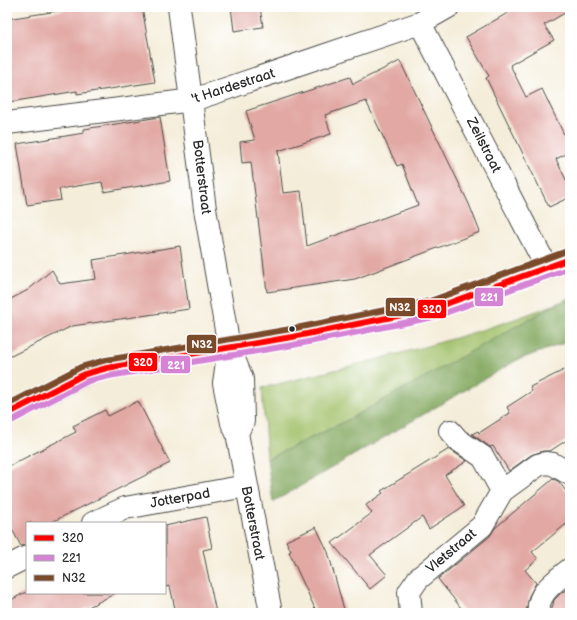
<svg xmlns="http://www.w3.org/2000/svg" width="577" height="620" viewBox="0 0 577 620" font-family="'Balsamiq Sans',sans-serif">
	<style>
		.green { fill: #a0bf67; stroke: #667549 }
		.forest { fill: #80a65c; stroke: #566844 }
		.building { fill: #e2a9a4; fill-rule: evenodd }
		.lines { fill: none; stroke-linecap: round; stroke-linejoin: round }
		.street-casing { stroke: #494845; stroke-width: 24 }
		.secondary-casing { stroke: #494845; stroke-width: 24 }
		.street { stroke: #fff; stroke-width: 22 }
		.secondary { stroke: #fde5c5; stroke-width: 22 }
		.bus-1-casing { stroke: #fff; stroke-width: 9 }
		.bus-2-casing { stroke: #fff; stroke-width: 9 }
		.bus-3-casing { stroke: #fff; stroke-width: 9 }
		.bus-1 { stroke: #f00; stroke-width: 6 }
		.bus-2 { stroke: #d583d5; stroke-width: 6 }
		.bus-3 { stroke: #7a4b2a; stroke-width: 6 }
		.bus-dot { fill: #2b2b2b; stroke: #fff; stroke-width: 1.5 }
		.labels { text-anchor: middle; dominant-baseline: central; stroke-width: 3.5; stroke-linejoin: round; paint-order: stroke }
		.street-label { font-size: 14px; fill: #2b2b2b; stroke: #fff }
		.line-badge { stroke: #fff; stroke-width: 1.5 }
		.badge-label { font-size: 11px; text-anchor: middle; font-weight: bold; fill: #fff }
	</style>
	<rect width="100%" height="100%" fill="#fff"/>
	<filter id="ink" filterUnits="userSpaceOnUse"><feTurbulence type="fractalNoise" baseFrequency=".025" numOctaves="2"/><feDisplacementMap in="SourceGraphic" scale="8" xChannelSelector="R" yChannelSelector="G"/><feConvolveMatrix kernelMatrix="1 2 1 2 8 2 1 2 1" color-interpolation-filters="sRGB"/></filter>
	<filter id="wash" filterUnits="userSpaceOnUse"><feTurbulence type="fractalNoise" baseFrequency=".012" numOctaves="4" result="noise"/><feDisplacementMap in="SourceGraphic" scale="16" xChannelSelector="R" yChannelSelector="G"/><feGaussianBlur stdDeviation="0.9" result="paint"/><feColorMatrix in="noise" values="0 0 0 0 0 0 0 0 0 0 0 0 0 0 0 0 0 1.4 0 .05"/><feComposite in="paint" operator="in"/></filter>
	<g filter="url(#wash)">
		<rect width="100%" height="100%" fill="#f4edd9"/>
		<path class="green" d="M558,303L342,423L267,459L262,388C361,363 462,341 558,303Z"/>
		<path class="forest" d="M570,298V341L517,360L273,502L267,459L342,423L558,303Z"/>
		<g id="blocks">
			<path class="building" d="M64,7H142L155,82L77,94V91L10,102L7,86V19L64,10Z
				M231,7H260L263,27L234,31Z
				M518,7H570V10L544,25L554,40L510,65L526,97L542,89L570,147V152L556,159L570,188V197L549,207L486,78L489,76L466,37Z
				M400,61L469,204L480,232L355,279L267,292L251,162L242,163L240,142L255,140L246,111L350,77L353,84ZM366,101L397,166L402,164L418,205L307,246L301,191L283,193L278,151L331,134L325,115Z
				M160,117L170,181L104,192L102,182L59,189L61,200L27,205L17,144L84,133V129Z
				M180,246L189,309L72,326L7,358V301L28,290L52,270L60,284L96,279L93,260Z
				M570,367V438L550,451H543L531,455L509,471L493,446L490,447L472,434L478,431L479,433L510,413L507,407L532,391L530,387Z
				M138,401L170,463L50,523H27V545L21,546L7,520V467L76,432L73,426L105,410L108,416Z
				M449,449L467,461L445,475L464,506L429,529L422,517L370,555L387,575L370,589L332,543L372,513L366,505L383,493L381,491Z
				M553,479L558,481L570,496V521L532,552L538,559L525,570L536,583L529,596L526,613H465L438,579L490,536L495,528Z
				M206,517L212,548L203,550L216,613H176L170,586L165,587V526Z
				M316,527L328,552L345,613H317L289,552L291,551L286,541Z
				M570,588V613H551L554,600L562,592Z
				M24,593H116L77,613H7V602Z"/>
		</g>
	</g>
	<g filter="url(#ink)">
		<use href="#blocks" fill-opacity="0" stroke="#494845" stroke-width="1"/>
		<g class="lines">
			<defs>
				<path id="street" d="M179,7L205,209L229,347L242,379L243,421L237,433
					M420,23L547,268
					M7,123L193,100L420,23L448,7
					M229,348L224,383L232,423L237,433L271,613
					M450,431L458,440L483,457L502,491
					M93,523L125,508L246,486
					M7,567L27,557
					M411,613L409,592L418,579L482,526L502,491L538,465L546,463L553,464L570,474
					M539,613C536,593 556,581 570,569"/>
				<path id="secondary" d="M7,414L85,374L107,368L292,337L432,309L570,259"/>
			</defs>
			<use href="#street" class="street-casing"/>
			<use href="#secondary" class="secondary-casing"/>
			<use href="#street" class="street"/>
			<use href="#secondary" class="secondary"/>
			<defs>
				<path id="bus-1" d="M7,414L85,374L107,368L292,337L432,309L570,259"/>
				<path id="bus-2" d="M11,421L88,381L109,376L293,345L434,317L570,268"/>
				<path id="bus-3" d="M7,405L81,367L106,360L291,329L430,301L567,251"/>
			</defs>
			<use href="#bus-1" class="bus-1-casing"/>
			<use href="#bus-2" class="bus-2-casing"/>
			<use href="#bus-3" class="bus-3-casing"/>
			<use href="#bus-1" class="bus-1"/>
			<use href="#bus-2" class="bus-2"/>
			<use href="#bus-3" class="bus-3"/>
		</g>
	</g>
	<circle class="bus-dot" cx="292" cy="329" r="3.5"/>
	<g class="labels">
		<g class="street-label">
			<text transform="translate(233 86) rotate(-18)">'t Hardestraat</text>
			<text transform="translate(484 145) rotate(63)">Zeilstraat</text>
			<text transform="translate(202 177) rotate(83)">Botterstraat</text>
			<text transform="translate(180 498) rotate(-10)">Jotterpad</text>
			<text transform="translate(253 523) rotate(79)">Botterstraat</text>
			<text transform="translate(451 551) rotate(-40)">Vletstraat</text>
		</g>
	</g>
	<g class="line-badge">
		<rect x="474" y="287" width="30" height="20" rx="4" fill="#d583d5"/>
		<rect x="385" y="297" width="31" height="20" rx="4" fill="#7a4b2a"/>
		<rect x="417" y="299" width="30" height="20" rx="4" fill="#f00"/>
		<rect x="186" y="334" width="31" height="20" rx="4" fill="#7a4b2a"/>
		<rect x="128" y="352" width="30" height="20" rx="4" fill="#f00"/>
		<rect x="160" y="355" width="31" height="19" rx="4" fill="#d583d5"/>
	</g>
	<g class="badge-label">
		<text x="489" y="301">221</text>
		<text x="400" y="311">N32</text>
		<text x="432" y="313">320</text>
		<text x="202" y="348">N32</text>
		<text x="143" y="366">320</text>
		<text x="176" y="369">221</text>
	</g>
	<rect width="577" height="620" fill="none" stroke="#fff" stroke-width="24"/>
	<rect x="26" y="522" width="140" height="72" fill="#ffffff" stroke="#aaaaaa"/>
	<rect x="34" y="535" width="20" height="6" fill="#ff0000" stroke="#aaaaaa"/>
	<text x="62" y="542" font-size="12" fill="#2b2b2b">320</text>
	<rect x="34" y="555" width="20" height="6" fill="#d583d5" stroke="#aaaaaa"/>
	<text x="62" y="562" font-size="12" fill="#2b2b2b">221</text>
	<rect x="34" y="575" width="20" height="6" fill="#7a4b2a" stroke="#aaaaaa"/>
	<text x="62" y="582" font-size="12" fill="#2b2b2b">N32</text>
</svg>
